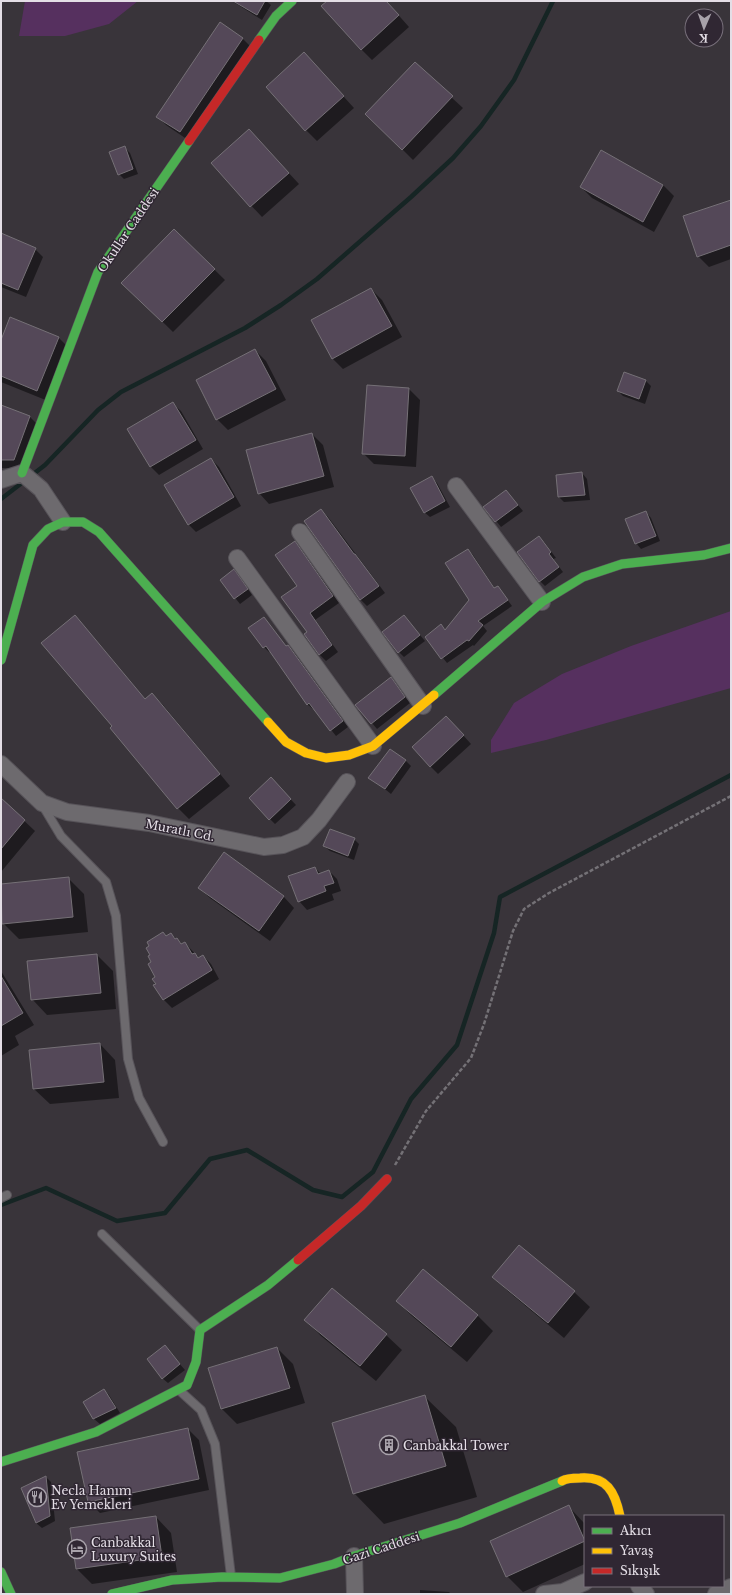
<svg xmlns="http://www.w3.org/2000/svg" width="732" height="1595" viewBox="0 0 732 1595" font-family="'Libre Baskerville',serif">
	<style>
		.green { fill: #56305f }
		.shadow { fill: #0007 }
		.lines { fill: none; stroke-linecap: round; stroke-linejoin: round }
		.stream { stroke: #162524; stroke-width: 4.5 }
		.building { fill: #544858; stroke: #757076 }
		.lane-casing { stroke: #575359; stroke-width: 10 }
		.street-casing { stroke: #575359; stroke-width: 18 }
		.fast-casing { stroke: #575359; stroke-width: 10 }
		.slow-casing { stroke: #575359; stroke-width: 10 }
		.jam-casing { stroke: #575359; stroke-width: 10 }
		.path { stroke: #747176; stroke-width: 2.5; stroke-dasharray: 4 2; stroke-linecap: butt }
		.lane { stroke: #6d6a6e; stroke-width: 8 }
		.street { stroke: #6d6a6e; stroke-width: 16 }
		.fast { stroke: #4caf50; stroke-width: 9 }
		.slow { stroke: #ffc107; stroke-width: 9 }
		.jam { stroke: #c62828; stroke-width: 9 }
		.labels { text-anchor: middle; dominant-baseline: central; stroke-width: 3; stroke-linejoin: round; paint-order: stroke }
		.street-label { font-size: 12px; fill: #e4dee6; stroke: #302733 }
		.poi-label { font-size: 12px; fill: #e4dee6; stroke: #302733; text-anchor: start }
	</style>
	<rect width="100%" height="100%" fill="#39343a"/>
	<path class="green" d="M25,1H138L109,24L65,36H19Z
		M731,611V688L546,740L491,753V740L514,703L562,674L631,646Z"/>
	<path class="shadow" d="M232,1H266L271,5L262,20Z
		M328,1H386L409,27L372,60L361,49Z
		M220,23L243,39L251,47L188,140L166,125L158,117Z
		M415,64L463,108L413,160L367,114Z
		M315,65L354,108L317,141L306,130Z
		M249,130L299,184L262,217L212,164Z
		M125,148L130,153L138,174L124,179L119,174Z
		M601,151L663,185L674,196L654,232L592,198L581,187Z
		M731,201V259L709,267L698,256Z
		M174,230L225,280L173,332L123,283Z
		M1,234L35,249L43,257L26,297L1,287Z
		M371,289L382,300L402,337L343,369L332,358Z
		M59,338L69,348L48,401L1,382V343Z
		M255,350L266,361L286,400L228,430L217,419Z
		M625,373L646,381L651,386L645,404L623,396L618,391Z
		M409,389L420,400L416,467L374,464L363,453Z
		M172,403L181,411L203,449L159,475L151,467L128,429Z
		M1,408L30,417L38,425L22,468H1Z
		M312,434L323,445L334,487L269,504L259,493Z
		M211,459L219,467L241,506L196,532L188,524Z
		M582,473L587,479L590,500L564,502L559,497Z
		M432,478L437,483L450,507L430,517L424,512Z
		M506,491L523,511L501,527L485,507Z
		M321,510L328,517L385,593L367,606L360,599Z
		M646,512L651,518L660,541L641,549L636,543Z
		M294,542L301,549L339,603L315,620L338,652L326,661L319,654L308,632L298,586Z
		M544,542L556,558L553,559L563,572L545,586L540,581Z
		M468,550L473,555L495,589L498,587L512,606L483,626L487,631L474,646L473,645L447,663L426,637L441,626L446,630L471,600Z
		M239,576L252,595L240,604L221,580Z
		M75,616L85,627L146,700L152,694L163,705L230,786L189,819L178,808L112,728L113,727Z
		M404,616L425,641L404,657L399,652Z
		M264,618L287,647L288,646L293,651L348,727L336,736L314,708L313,709L307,704L271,651L269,652L264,647Z
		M391,678L410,703L377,729L357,705Z
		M454,725L471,744L438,774L430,766Z
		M405,760L411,766L391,794L370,777Z
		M276,784L296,805L275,824L270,819Z
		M1,799L35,831L1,872Z
		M354,839L359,844L354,860L330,851L324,846Z
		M224,854L284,897L294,908L270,941L210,898L199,888Z
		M315,868L321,874L329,871L337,879L341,891L332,894L334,900L307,910L299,901Z
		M69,879L84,894L88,932L19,939L3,923L1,885Z
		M171,934L182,944L185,943L199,958L203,956L211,964L219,979L172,1008L164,1000L155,985L157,984V977L153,963L167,937Z
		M97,955L113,971L116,1009L47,1015L32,999Z
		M1,971L34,1025L15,1036L19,1045L1,1056Z
		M100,1044L115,1060L119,1098L50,1104L34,1089Z
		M423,1270L478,1316L493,1331L467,1362L412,1316L397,1301Z
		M493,1277L574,1292L590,1307L564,1338L509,1292Z
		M306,1320L386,1335L402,1350L376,1381L321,1336Z
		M165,1347L185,1370L168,1383L162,1378Z
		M277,1348L293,1364L305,1403L237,1424L221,1408Z
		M104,1390L109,1395L120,1413L100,1424L94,1419L84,1402Z
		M425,1397L456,1427L477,1497L384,1524L354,1493Z
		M188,1429L199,1440L209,1490L100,1513L89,1502L79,1452Z
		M46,1477L51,1482L55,1521L42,1528L36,1523Z
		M569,1507L585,1524V1564L523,1592L507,1576Z
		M156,1517L171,1533L177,1572L92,1584L77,1569Z
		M420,1590L449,1592L451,1594H420Z"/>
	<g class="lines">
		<path class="stream" d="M1,499L45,465L98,410L121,392L245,328L281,305L317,279L411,197L453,158L481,126L514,80L553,1
			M1,1205L46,1188L117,1221L165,1213L210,1159L247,1150L313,1190L342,1197L373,1172L411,1099L457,1045L494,933L500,897L731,775"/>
	</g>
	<path class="building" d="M233,1H265L257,15Z
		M327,1H386L399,15L361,50L321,6Z
		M220,22L243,38L180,132L156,117Z
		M304,52L344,96L305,131L266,87Z
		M415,62L453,96L402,150L365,114Z
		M249,129L289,173L250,207L211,163Z
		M125,146L133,169L118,175L109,152Z
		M601,150L663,185L643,222L580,187Z
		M731,200V245L697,257L683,216Z
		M174,229L215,269L162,322L121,283Z
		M1,233L36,248L18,290L1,283Z
		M371,288L392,326L332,359L311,320Z
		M10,317L59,337L37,391L1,376V340Z
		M255,349L276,389L216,420L196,380Z
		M624,372L646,380L639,399L617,391Z
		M367,385L409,388L405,456L362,454Z
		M173,402L196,440L150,467L127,429Z
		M1,405L30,416L14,460H1Z
		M312,433L324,476L258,494L246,450Z
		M211,458L234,497L188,525L164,485Z
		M582,472L585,495L558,497L556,475Z
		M432,476L445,501L424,513L410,488Z
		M506,490L518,505L495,522L483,507Z
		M321,509L354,554H355L379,586L360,600L304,521Z
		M646,511L656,536L635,544L625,519Z
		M539,536L551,552L549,554L559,567L539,582L517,552Z
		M295,541L333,596L310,613L332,645L319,655L304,634L307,632L281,597L297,586L275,555Z
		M468,549L494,588L498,586L508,600L478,621L483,625L469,641L467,640L441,659L425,637L441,624L445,630L469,600L445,563Z
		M234,569L248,589L234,599L220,580Z
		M75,615L145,699L152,693L220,774L177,809L110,728L112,726L41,643Z
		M404,615L420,635L398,653L382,632Z
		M264,617L286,646L288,645L343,721L330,731L309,703L307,705L266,646L263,648L248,628Z
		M391,677L405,697L371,724L355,705Z
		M446,716L464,735L430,767L412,747Z
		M390,749L406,760L385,789L368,778Z
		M271,777L291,799L269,820L249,798Z
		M1,798L25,820L1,849Z
		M330,829L355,838L348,856L323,846Z
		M224,852L284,896L259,931L198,888Z
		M315,867L318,874L329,870L334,883L324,886L326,891L298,902L288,876Z
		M69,877L73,917L2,924L1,884Z
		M163,932L166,936L171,933L175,939L177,938L181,944L185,942L192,954L195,953L198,958L203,955L212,970L163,1000L153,985L156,984L152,979L155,977L148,964L151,962L148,956L150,955L146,948L149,946L147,942Z
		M97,954L101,993L31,1000L27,961Z
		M1,976L23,1013L1,1026Z
		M100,1043L104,1082L33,1089L29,1050Z
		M519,1245L575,1291L548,1323L492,1277Z
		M423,1269L478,1315L451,1347L396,1301Z
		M332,1288L387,1334L360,1366L304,1320Z
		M165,1345L180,1364L162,1379L147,1359Z
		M277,1347L290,1388L221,1409L208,1368Z
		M104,1389L116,1408L93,1419L83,1402Z
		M425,1395L446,1466L353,1494L332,1423Z
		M188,1428L199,1479L88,1502L77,1452Z
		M46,1476L50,1516L36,1523L21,1488Z
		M569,1505L585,1541L506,1577L490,1541Z
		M156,1516L162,1557L76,1569L70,1528Z"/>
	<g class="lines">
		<defs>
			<path id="lane" d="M43,806L61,836L106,882L116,916L128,1059L139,1098L163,1142
				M1,1198L7,1195
				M102,1234L200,1330
				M180,1391L201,1410L215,1444L231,1576"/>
			<path id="street" d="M1,480L22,473L41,489L63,522
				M456,486L542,602
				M300,532L423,706
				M237,558L373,746
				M1,764L42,803L67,812L149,823L264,847L283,845L303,837L319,820L347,782
				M354,1556L355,1594
				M639,1586L646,1594
				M544,1594L563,1592L585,1582
				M716,1594L731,1587"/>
			<path id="fast" d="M259,40L276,16L292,1
				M22,473L98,272L189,141
				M1,660L33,545L48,529L63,522H83L99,532L268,722
				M434,695L542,602L583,577L622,564L704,555L731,548
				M1,1462L96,1432L187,1385L196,1362L200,1330L268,1285L298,1260
				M1,1572L11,1594
				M112,1594L172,1580L222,1577L280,1578L334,1564L354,1556L460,1523L562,1481"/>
			<path id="slow" d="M268,722L286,742L306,753L326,758L349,755L373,746L434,695
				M562,1481C567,1478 574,1478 580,1478C607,1476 615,1492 620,1516"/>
			<path id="jam" d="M189,141L259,40
				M298,1260L361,1206L387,1179"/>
		</defs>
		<use href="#lane" class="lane-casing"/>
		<use href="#street" class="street-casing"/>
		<use href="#fast" class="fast-casing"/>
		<use href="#slow" class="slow-casing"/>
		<use href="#jam" class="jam-casing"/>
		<path class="path" d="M395,1165L426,1111L471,1058L484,1024L513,931L524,909L549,893L731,796"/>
		<use href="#lane" class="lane"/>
		<use href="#street" class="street"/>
		<use href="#fast" class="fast"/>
		<use href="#slow" class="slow"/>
		<use href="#jam" class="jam"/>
	</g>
	<defs>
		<symbol id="building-ring" viewBox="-11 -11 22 22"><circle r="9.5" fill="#302733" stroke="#a8a2aa" stroke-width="1.5"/><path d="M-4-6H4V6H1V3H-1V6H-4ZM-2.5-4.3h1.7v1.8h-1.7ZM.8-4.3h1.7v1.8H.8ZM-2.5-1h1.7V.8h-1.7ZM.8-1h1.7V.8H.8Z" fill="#a8a2aa"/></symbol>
		<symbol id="restaurant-ring" viewBox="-11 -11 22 22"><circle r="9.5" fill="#302733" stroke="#a8a2aa" stroke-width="1.5"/><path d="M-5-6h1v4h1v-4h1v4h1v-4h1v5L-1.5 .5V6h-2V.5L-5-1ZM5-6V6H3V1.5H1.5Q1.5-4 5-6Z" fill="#a8a2aa"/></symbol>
		<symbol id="hotel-ring" viewBox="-11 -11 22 22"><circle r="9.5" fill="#302733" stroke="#a8a2aa" stroke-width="1.5"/><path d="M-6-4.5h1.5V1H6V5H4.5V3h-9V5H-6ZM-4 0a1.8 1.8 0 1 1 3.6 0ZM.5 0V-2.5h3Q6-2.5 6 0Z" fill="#a8a2aa"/></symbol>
	</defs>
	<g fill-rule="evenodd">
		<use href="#building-ring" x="378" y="1434" width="22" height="22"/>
		<use href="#restaurant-ring" x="26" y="1486" width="22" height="22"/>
		<use href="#hotel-ring" x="66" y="1538" width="22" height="22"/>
	</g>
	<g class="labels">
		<g class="street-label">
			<text transform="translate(128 230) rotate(-56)">Okullar Caddesi</text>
			<text transform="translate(180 830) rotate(11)">Muratlı Cd.</text>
			<text transform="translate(381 1548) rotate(-18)">Gazi Caddesi</text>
		</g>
		<g class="poi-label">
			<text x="403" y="1445">Canbakkal Tower</text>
			<text x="51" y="1490">Necla Hanım<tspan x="51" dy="14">Ev Yemekleri</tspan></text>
			<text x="91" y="1542">Canbakkal<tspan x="91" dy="14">Luxury Suites</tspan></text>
		</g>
	</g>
	<rect width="732" height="1595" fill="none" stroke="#e4dee6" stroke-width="4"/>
	<rect x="584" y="1515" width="140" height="72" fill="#302733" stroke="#78707b"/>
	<rect x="592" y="1528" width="20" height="6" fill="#4caf50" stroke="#78707b"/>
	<text x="620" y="1535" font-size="12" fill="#e4dee6">Akıcı</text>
	<rect x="592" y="1548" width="20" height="6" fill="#ffc107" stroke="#78707b"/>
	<text x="620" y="1555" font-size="12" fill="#e4dee6">Yavaş</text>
	<rect x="592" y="1568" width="20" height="6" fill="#c62828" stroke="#78707b"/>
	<text x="620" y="1575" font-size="12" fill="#e4dee6">Sıkışık</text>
	<g transform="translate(704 28) rotate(182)"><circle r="19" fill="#302733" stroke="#78707b"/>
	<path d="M0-3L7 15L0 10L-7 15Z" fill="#a8a2aa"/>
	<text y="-6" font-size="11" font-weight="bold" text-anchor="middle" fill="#e4dee6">K</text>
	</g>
</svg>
